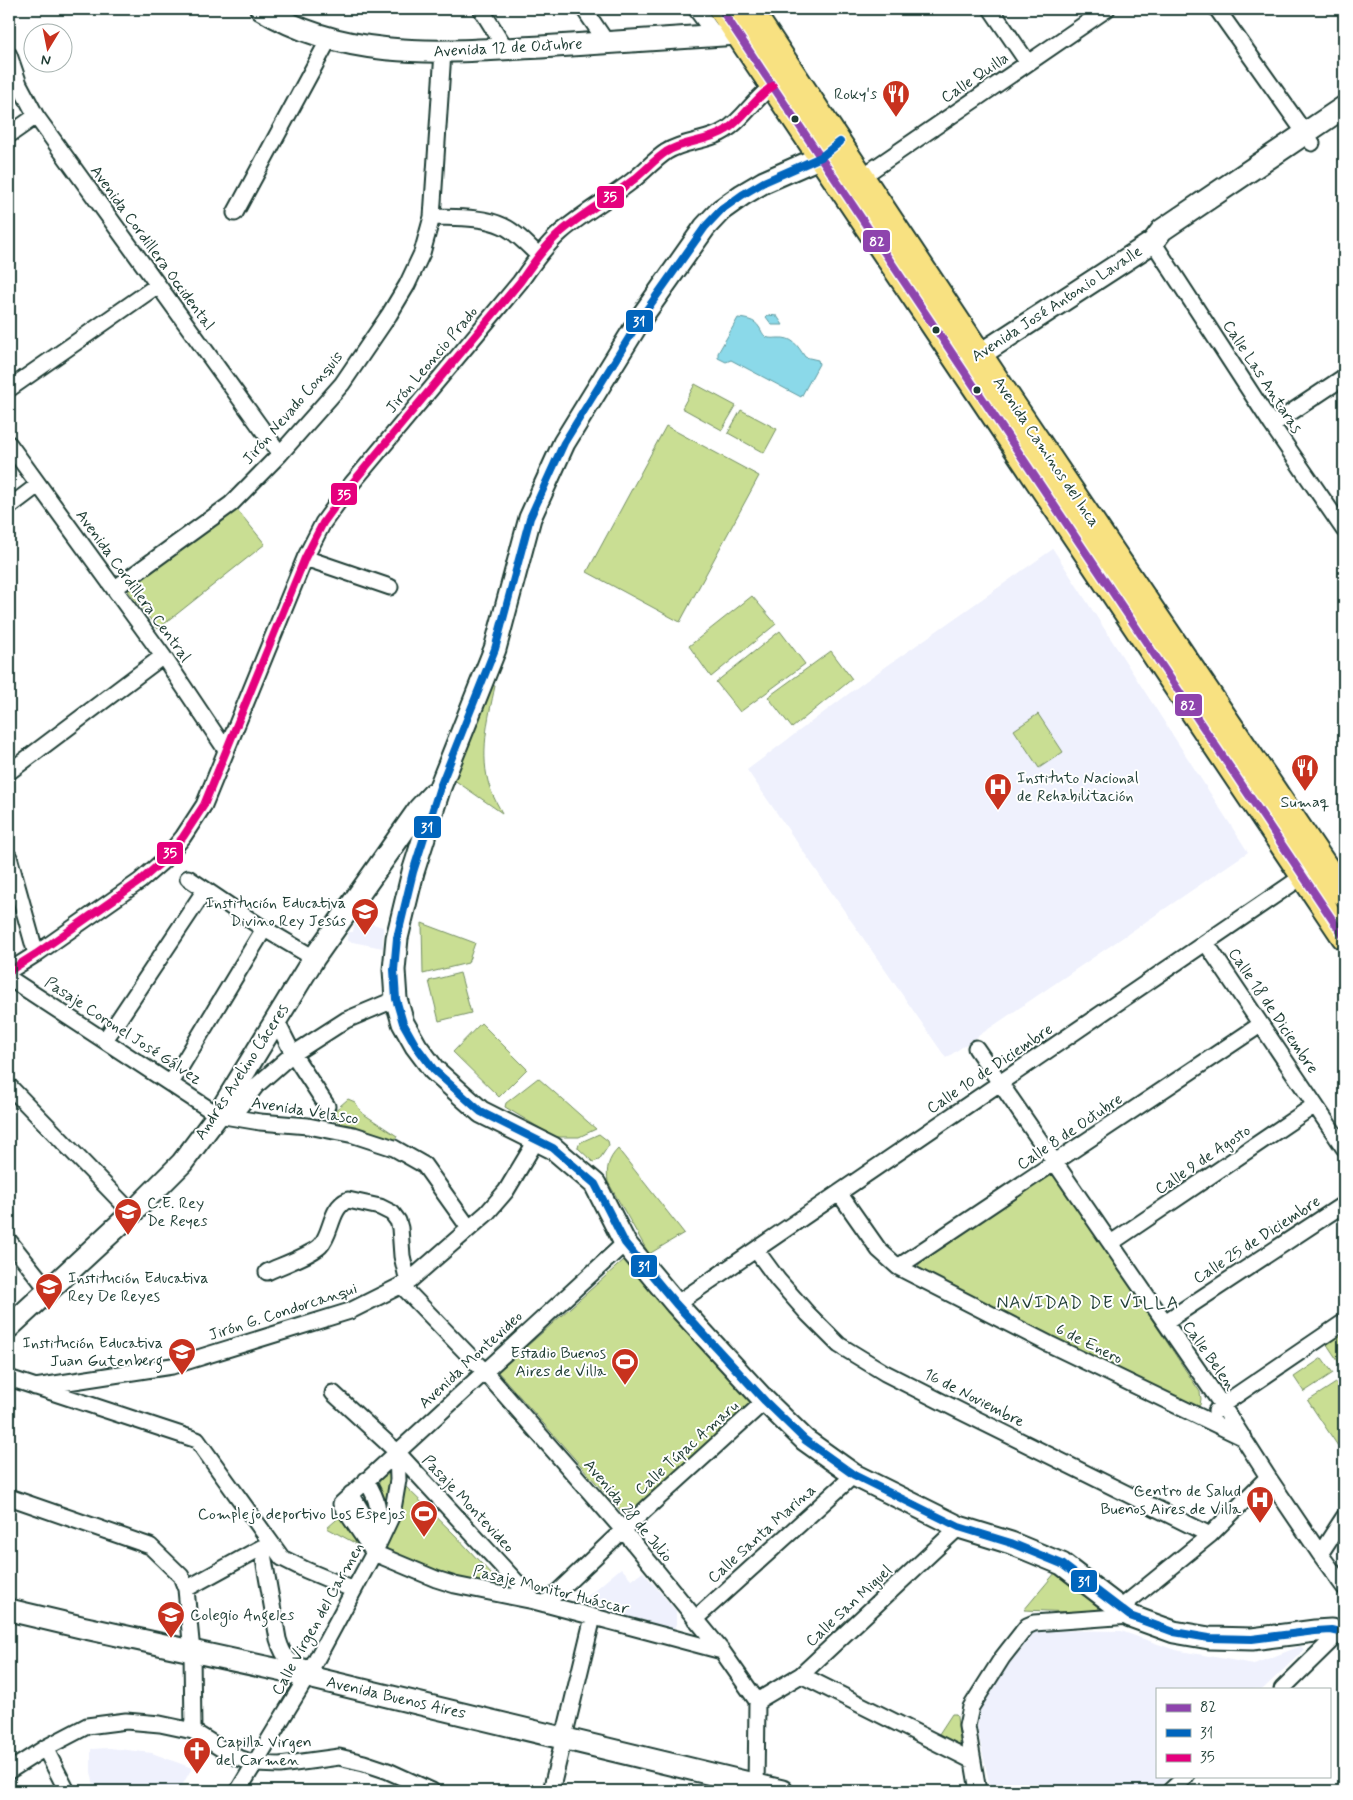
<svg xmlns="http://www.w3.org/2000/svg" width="1353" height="1800" viewBox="0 0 1353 1800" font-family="Mynerve,sans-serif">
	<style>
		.built { fill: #eff1fd }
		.green { fill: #c9de93; stroke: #748e64 }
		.water { fill: #8bd9e9; stroke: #609ba1 }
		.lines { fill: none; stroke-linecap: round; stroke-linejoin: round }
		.street-casing { stroke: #1f3d34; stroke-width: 19 }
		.secondary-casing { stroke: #1f3d34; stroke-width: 25 }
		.primary-casing { stroke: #1f3d34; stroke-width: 28 }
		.street { stroke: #fff; stroke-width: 15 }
		.secondary { stroke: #fff; stroke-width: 21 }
		.primary { stroke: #f8e181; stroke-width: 24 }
		.bus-1-casing { stroke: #fff; stroke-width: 11 }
		.bus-2-casing { stroke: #fff; stroke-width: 11 }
		.bus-3-casing { stroke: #fff; stroke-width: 11 }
		.bus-1 { stroke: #8e44ad; stroke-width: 8 }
		.bus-2 { stroke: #0065bd; stroke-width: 8 }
		.bus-3 { stroke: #e5007d; stroke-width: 8 }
		.bus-dot { fill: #1f3d34; stroke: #fff; stroke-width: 2 }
		.labels { text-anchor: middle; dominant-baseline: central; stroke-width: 4; stroke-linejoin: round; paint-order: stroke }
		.street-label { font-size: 16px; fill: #1f3d34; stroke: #fff }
		.poi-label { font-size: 16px; fill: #1f3d34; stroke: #fff; text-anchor: end }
		.neighbourhood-label { font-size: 18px; letter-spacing: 1px; fill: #1f3d34; stroke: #fff }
		.line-badge { stroke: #fff; stroke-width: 2 }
		.badge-label { font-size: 14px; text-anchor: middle; font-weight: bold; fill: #fff }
	</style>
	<rect width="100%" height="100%" fill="#fff"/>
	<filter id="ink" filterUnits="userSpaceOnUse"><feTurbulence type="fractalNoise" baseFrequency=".02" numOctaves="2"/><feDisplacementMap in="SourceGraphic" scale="10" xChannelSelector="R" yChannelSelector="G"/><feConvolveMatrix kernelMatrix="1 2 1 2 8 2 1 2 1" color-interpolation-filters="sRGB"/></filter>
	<g filter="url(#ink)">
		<path class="built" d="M1053,549L1248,852L946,1058L747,770L867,680Z
			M355,919L383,927V948L347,941L348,932H353Z
			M621,1568L632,1580L643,1572L676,1611V1624L673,1630L668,1631L579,1609L582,1601Z
			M1032,1630L1121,1631L1175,1650L1254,1664L1301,1646L1304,1650L1263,1689H1157V1776H1171L1156,1791H991L977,1728L979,1713L984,1697Z
			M110,1748L152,1753L192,1768L179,1791H95L91,1772V1749Z"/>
		<path class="green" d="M695,384L736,406L722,430L682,408Z
			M741,410L777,429L764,453L728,433Z
			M666,426L759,476L680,622L587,572Z
			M235,507L265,544L158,629L128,591Z
			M752,596L776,624L711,677L689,646Z
			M780,631L805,664L740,712L716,682Z
			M831,651L852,679L792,728L768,697Z
			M486,683L495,686C488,719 479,756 490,788C493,797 498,805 502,813L450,777Z
			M1038,714L1063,752L1039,768L1014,730Z
			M422,923L475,943L468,963L423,974Z
			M460,973L471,1013L439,1021L429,981Z
			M481,1023L527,1069L499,1097L453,1052Z
			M538,1078L596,1129L579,1137H552L548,1133L505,1107L506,1103Z
			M348,1099L355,1102L362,1113L397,1136L395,1140L347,1126L334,1119L332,1113Z
			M599,1134L608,1141L609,1145L599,1160L593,1162L578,1148V1146L581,1142Z
			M618,1149L684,1233L649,1254L608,1182C606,1169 608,1159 618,1149Z
			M1048,1174L1057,1176L1200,1392L1201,1399L1200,1405L1193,1409L919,1273L918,1267L920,1262Z
			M625,1259L753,1401L627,1518L498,1372Z
			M1344,1330V1370L1326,1343Z
			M1322,1358L1333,1373L1304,1392L1294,1377Z
			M1339,1381L1344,1389V1442L1338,1446L1308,1401Z
			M392,1473L390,1508L382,1517L385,1506C379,1492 371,1480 392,1473Z
			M403,1484L456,1536L504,1588L449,1577L393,1555L388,1551L386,1546L397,1521Z
			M343,1514L364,1548L327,1528Z
			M1055,1573L1099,1608L1097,1613L1024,1610Z
			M952,1714H956L957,1717L960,1744L937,1737Z"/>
		<path class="water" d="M768,315L777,316L783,325H772L766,317Z
			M738,318C746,319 755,320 759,327C762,331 762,334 766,337C770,339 774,338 778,338C793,337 797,345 805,357L818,360L819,364L801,397L731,360L726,362L718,358V353Z"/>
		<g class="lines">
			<defs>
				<path id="street" d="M481,9L506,49
					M584,9L607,43
					M696,9L715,35
					M991,9L1028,63
					M1217,9L1312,143
					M9,55L19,84L36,116L280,454
					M9,135L36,116
					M863,176L1107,9
					M235,213L329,39
					M432,217C454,218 482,216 503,226C516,232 528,245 539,256
					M1153,242L1272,425L1344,530
					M9,389L158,285
					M1272,425L1344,377
					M9,444L163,656L226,750
					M9,507L38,485
					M305,558L390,587
					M114,589L231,504L280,454L342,384L389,315L407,285L422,253L432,217L443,52
					M9,772L163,656
					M9,857L36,954
					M188,878L258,925L314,958
					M1206,943L1344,1148
					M9,971L36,954L140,881L164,860L183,837L204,805L305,558L323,523L349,487L520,282C532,265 545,246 561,232C583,213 609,199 632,181C644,172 654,160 666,152C685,140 708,142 726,130C745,118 754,98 773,86
					M9,978L218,1115L260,1122L308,1126L354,1135L394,1148L424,1165L469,1228
					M276,1020L293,1054L327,1106
					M105,1040L205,890
					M976,1048L1222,1405L1268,1477L1320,1554L1344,1587
					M171,1083L264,929
					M9,1086L132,1213
					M232,1117L256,1086L290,1056L346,1020L396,999
					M839,1193L879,1250L898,1267L1049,1344L1244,1438
					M9,1241L49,1291
					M1111,1243L1315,1105
					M756,1250L778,1280L808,1314L839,1345L885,1373L958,1410L1210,1535
					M898,1267L1260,1025
					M267,1272C280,1266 311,1255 320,1246C332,1234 330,1207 348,1200L380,1207L392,1213L398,1221L400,1228L402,1256L408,1282
					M401,1285L484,1371L623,1530L722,1651L757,1701L756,1791
					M676,1304L1309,872
					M1165,1322L1344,1204
					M9,1378L197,1440L282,1558L306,1570L354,1590
					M35,1387L172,1366L350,1311L408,1282L487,1213L506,1191L536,1141
					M333,1393L397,1452L534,1601
					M1216,1411L1222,1405L1344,1322
					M366,1480C378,1500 381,1509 374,1532
					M351,1494L374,1532V1549
					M9,1497L150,1546L181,1576L186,1589L192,1652L193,1731
					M262,1548L278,1639C284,1660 290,1663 310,1669
					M374,1553L341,1504L625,1243
					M374,1553L436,1579L455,1585L534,1601L722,1651
					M1320,1554L1344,1517
					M186,1589L268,1544
					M545,1604L623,1530L765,1401
					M1119,1609L1210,1535L1268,1477
					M695,1619L854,1475
					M801,1675L973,1761
					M1282,1689L1341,1631
					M757,1701L801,1675L959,1527
					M45,1748L67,1791
					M9,1771L45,1748L87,1726L126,1721L160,1724L193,1731L233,1756L256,1764L280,1765L339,1757L364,1763L388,1771L432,1791
					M238,1791L307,1677L376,1549L392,1515L398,1480L397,1452
					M551,1791L593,1617
					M978,1791L967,1726L971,1707L1002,1658L1027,1626L1034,1623L1130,1616
					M1170,1791L1186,1776"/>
				<path id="secondary" d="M261,9C349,62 443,52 541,47C607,43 673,38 738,34L751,27
					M821,157L764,182L742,195L721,210L705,227L643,315L564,443L530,518L495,649L440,787L413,872L397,938L394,970L396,999L403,1023L416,1046L434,1070L481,1112L553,1148L595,1184L625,1243L676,1304L765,1401L805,1440L854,1475L959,1527L1011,1543L1062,1564L1130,1616L1174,1632L1209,1638L1252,1639L1315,1631L1331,1630L1344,1633
					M967,363L1153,242L1162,230L1344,107
					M9,1327L132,1213L182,1163L218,1115L314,958L419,809L433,794
					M9,1610L81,1627L288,1672L782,1791"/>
				<path id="primary" d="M721,9L1344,937
					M750,9L1012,403L1344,894"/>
			</defs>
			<use href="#street" class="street-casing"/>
			<use href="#secondary" class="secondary-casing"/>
			<use href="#primary" class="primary-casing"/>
			<use href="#street" class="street"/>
			<use href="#secondary" class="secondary"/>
			<use href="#primary" class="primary"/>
			<defs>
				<path id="bus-1" d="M721,9L1344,937"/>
				<path id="bus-2" d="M840,142L821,157L764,182L742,195L721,210L705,227L643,315L564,443L530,518L495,649L440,787L413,872L397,938L394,970L396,999L403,1023L416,1046L434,1070L481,1112L553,1148L595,1184L625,1243L676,1304L765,1401L805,1440L854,1475L959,1527L1011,1543L1062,1564L1130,1616L1174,1632L1209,1638L1252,1639L1315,1631L1331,1630L1344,1633"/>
				<path id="bus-3" d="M9,971L36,954L140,881L164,860L183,837L204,805L305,558L323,523L349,487L520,282C532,265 545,246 561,232C583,213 609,199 632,181C644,172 654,160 666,152C685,140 708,142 726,130C745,118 754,98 773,86"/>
			</defs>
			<use href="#bus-1" class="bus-1-casing"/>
			<use href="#bus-2" class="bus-2-casing"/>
			<use href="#bus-3" class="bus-3-casing"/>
			<use href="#bus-1" class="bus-1"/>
			<use href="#bus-2" class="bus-2"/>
			<use href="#bus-3" class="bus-3"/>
		</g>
	</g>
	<defs>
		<symbol id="restaurant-pin" viewBox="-11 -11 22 30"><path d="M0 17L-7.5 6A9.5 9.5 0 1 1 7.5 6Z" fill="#c8321e" stroke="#fff"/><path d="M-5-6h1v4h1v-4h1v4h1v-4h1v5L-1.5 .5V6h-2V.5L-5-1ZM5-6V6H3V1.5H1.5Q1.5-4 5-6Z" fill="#fff"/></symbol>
		<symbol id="hospital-pin" viewBox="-11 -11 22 30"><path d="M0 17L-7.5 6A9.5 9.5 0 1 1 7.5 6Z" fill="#c8321e" stroke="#fff"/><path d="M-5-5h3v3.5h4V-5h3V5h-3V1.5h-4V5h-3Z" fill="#fff"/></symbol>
		<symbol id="school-pin" viewBox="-11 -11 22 30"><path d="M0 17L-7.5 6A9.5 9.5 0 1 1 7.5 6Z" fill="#c8321e" stroke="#fff"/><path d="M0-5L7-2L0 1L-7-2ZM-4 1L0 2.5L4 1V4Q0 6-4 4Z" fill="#fff"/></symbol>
		<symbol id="university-pin" viewBox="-11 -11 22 30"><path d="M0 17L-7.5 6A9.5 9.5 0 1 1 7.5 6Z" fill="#c8321e" stroke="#fff"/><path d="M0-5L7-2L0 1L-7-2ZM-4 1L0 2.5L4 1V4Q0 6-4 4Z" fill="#fff"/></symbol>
		<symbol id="stadium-pin" viewBox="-11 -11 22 30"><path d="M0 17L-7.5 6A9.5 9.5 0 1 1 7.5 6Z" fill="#c8321e" stroke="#fff"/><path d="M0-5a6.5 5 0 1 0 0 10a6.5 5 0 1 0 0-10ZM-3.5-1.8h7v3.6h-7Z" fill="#fff"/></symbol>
		<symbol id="church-pin" viewBox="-11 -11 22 30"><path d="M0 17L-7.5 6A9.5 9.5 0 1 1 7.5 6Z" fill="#c8321e" stroke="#fff"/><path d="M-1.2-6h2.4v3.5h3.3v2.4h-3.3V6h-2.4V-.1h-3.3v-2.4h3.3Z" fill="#fff"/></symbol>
	</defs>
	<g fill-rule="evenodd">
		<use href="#restaurant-pin" x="880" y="78" width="32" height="43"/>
		<use href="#restaurant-pin" x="1289" y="752" width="32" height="43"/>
		<use href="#hospital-pin" x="982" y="771" width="32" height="43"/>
		<use href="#school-pin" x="349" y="896" width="32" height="43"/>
		<use href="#university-pin" x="112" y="1196" width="32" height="43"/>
		<use href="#school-pin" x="33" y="1271" width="32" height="43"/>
		<use href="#school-pin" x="166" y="1336" width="32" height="43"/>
		<use href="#stadium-pin" x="609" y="1346" width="32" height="43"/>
		<use href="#hospital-pin" x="1244" y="1484" width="32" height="43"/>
		<use href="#stadium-pin" x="408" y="1498" width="32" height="43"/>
		<use href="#university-pin" x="155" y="1599" width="32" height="43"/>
		<use href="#church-pin" x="181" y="1735" width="32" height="43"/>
	</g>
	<g class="bus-dot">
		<circle cx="795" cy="119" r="4.5"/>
		<circle cx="936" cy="330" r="4.5"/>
		<circle cx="977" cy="390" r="4.5"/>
	</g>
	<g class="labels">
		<g class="street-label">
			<text transform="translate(508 48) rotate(-3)">Avenida 12 de Octubre</text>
			<text transform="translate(975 78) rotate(-34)">Calle Quilla</text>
			<text transform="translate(152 248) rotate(54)">Avenida Cordillera Occidental</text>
			<text transform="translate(1057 304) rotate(-33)">Avenida José Antonio Lavalle</text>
			<text transform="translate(432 360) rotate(-50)">Jirón Leoncio Prado</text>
			<text transform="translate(1262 377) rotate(57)">Calle Las Antaras</text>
			<text transform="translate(293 408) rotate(-49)">Jirón Nevado Conquis</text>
			<text transform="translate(1046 452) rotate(56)">Avenida Caminos del Inca</text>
			<text transform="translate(133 586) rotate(54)">Avenida Cordillera Central</text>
			<text transform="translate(1273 1011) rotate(56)">Calle 18 de Diciembre</text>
			<text transform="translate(123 1031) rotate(33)">Pasaje Coronel José Gálvez</text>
			<text transform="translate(990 1069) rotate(-34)">Calle 10 de Diciembre</text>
			<text transform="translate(242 1072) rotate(-57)">Andrés Avelino Cáceres</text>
			<text transform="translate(305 1111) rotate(9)">Avenida Velasco</text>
			<text transform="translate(1070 1132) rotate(-34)">Calle 8 de Octubre</text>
			<text transform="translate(1203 1160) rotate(-34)">Calle 9 de Agosto</text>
			<text transform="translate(1257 1240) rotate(-33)">Calle 25 de Diciembre</text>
			<text transform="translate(283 1312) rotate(-18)">Jirón G. Condorcanqui</text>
			<text transform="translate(1089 1344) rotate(26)">6 de Enero</text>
			<text transform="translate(1209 1356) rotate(55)">Calle Belen</text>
			<text transform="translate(471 1360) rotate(-43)">Avenida Montevideo</text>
			<text transform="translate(974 1398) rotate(27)">16 de Noviembre</text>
			<text transform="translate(687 1448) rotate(-42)">Calle Túpac Amaru</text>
			<text transform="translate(468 1504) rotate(47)">Pasaje Montevideo</text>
			<text transform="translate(628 1511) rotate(50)">Avenida 28 de Julio</text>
			<text transform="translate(762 1534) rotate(-42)">Calle Santa Marina</text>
			<text transform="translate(551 1590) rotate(14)">Pasaje Monitor Huáscar</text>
			<text transform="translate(849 1606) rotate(-43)">Calle San Miguel</text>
			<text transform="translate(318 1619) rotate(-61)">Calle Virgen del Carmen</text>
			<text transform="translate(396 1698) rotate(13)">Avenida Buenos Aires</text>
		</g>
		<g class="poi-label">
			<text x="877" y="94">Roky's</text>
			<text x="1017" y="778" text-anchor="start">Instituto Nacional<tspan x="1017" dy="18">de Rehabilitación</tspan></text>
			<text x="1305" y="802" text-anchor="middle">Sumaq</text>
			<text x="346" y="903">Institución Educativa<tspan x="346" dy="18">Divino Rey Jesús</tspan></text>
			<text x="147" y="1203" text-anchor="start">C.E. Rey<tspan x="147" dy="18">De Reyes</tspan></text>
			<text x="68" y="1278" text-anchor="start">Institución Educativa<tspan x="68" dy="18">Rey De Reyes</tspan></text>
			<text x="163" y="1343">Institución Educativa<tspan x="163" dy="18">Juan Gutenberg</tspan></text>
			<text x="606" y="1353">Estadio Buenos<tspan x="606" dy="18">Aires de Villa</tspan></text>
			<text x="1241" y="1491">Centro de Salud<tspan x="1241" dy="18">Buenos Aires de Villa</tspan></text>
			<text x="405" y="1514">Complejo deportivo Los Espejos</text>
			<text x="190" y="1615" text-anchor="start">Colegio Angeles</text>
			<text x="216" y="1742" text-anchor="start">Capilla Virgen<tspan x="216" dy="18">del Carmen</tspan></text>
		</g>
		<g class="neighbourhood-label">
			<text x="1088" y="1303">NAVIDAD DE VILLA</text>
		</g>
	</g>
	<g class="line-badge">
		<rect x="596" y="185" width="29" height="24" rx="5" fill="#e5007d"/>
		<rect x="862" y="229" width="29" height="24" rx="5" fill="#8e44ad"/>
		<rect x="625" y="309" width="29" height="24" rx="5" fill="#0065bd"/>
		<rect x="330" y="482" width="28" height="24" rx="5" fill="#e5007d"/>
		<rect x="1174" y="693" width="29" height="24" rx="5" fill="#8e44ad"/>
		<rect x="413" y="815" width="29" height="24" rx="5" fill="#0065bd"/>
		<rect x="156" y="841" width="28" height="24" rx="5" fill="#e5007d"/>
		<rect x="630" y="1254" width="28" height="24" rx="5" fill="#0065bd"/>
		<rect x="1070" y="1569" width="28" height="24" rx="5" fill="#0065bd"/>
	</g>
	<g class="badge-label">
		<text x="610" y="201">35</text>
		<text x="877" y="246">82</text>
		<text x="639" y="326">31</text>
		<text x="344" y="499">35</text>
		<text x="1188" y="710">82</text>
		<text x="427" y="832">31</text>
		<text x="170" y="857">35</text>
		<text x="644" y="1271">31</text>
		<text x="1084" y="1586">31</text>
	</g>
	<rect width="1353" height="1800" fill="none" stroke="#fff" stroke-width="30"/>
	<rect x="15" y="15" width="1323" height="1770" fill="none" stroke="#1f3d34" stroke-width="2" filter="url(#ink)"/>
	<rect x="1156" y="1688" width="175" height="90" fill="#ffffff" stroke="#a5b1ae"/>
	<rect x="1166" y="1704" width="25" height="8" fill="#8e44ad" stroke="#a5b1ae"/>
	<text x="1200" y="1712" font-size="15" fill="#1f3d34">82</text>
	<rect x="1166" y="1729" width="25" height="8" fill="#0065bd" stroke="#a5b1ae"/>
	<text x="1200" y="1738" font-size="15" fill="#1f3d34">31</text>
	<rect x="1166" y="1754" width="25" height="8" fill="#e5007d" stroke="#a5b1ae"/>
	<text x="1200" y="1762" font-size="15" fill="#1f3d34">35</text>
	<g transform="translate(48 48) rotate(190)"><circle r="24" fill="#ffffff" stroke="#a5b1ae"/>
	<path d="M0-4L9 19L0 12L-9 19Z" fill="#c8321e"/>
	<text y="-8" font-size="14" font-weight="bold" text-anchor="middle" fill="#1f3d34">N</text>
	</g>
</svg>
